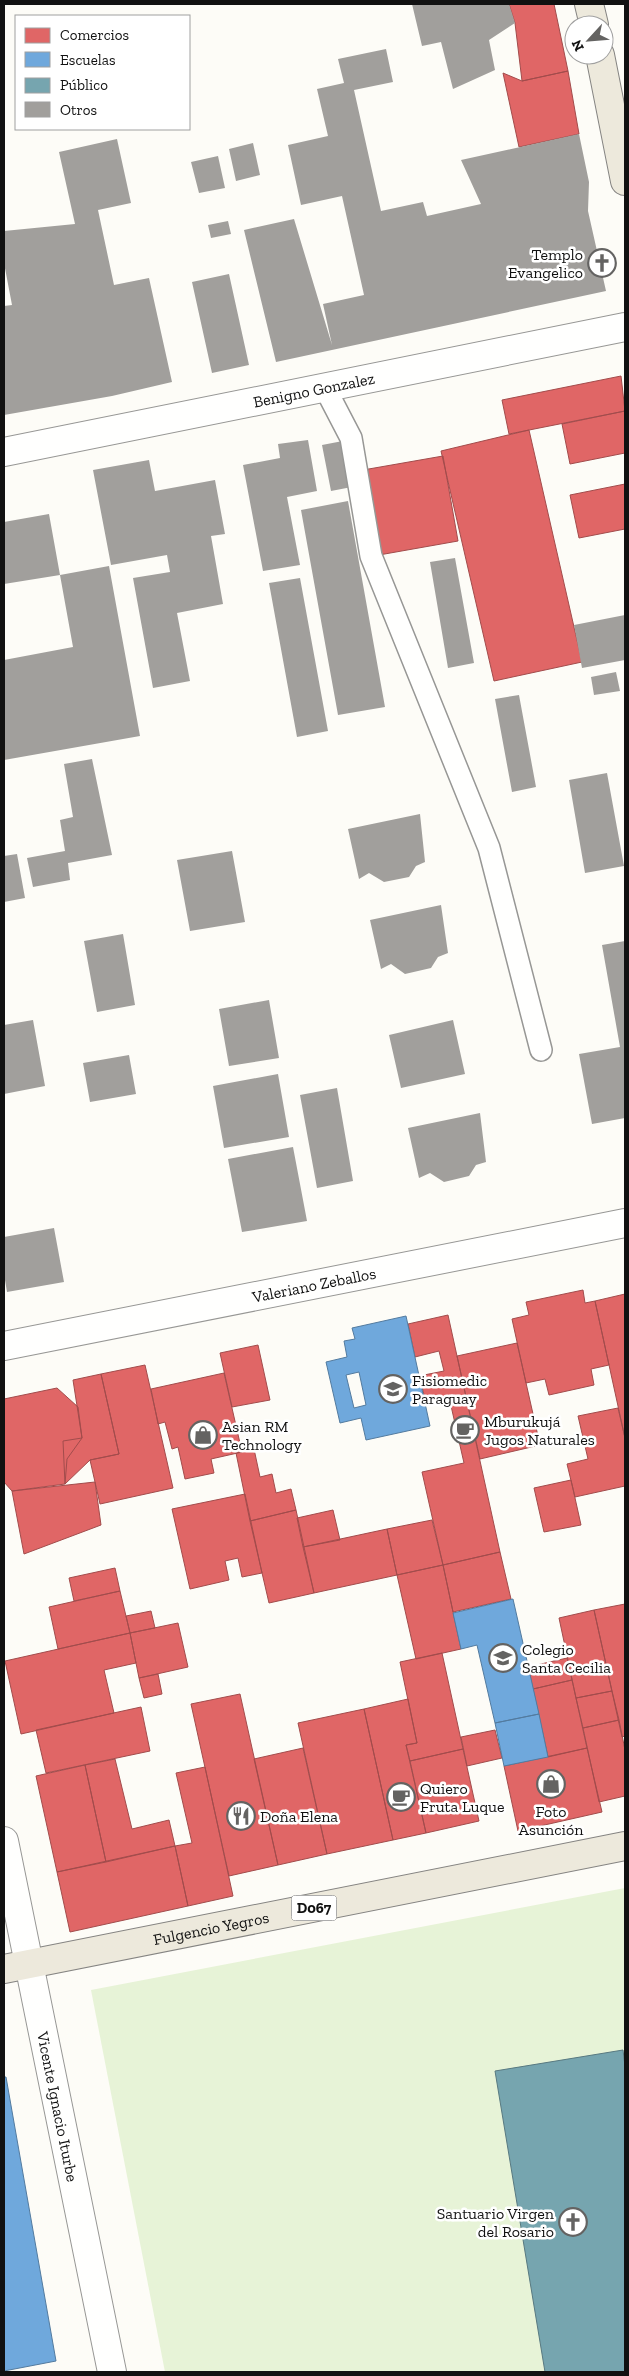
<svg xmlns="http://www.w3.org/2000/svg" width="629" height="2376" viewBox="0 0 629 2376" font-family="'Zilla Slab',serif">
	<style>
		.green { fill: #e7f3d7 }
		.shops { fill: #e06666; stroke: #a24c4c }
		.schools { fill: #6fa8dc; stroke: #537b9f; fill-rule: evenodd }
		.public { fill: #76a5af; stroke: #587980 }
		.building { fill: #a19f9c }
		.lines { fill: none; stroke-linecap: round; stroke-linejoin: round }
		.service-casing { stroke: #979795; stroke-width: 24 }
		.minor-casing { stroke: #979795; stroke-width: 30 }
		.primary-casing { stroke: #858482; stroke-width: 30 }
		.service { stroke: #fffffe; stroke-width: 21 }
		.minor { stroke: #fffffe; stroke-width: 28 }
		.primary { stroke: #ede9dc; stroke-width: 28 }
		.labels { text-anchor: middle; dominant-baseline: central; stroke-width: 5; stroke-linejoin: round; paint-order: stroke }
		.shield { fill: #fff; stroke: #585858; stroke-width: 1 }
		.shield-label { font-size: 15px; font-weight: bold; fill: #111 }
		.poi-label { font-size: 16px; fill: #111; stroke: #fff; text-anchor: start }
		.street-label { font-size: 16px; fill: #111; stroke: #fff }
	</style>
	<rect width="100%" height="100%" fill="#fdfcf7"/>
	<path class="green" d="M625,1888V2372H165L91,1990Z"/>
	<path class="shops" d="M509,4H554L568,71L522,81L515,23Z
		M568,71L579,134L519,147L503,73L522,81Z
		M621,376L625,411L509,434L502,400Z
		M625,411V453L570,464L562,424Z
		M529,430L582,662L494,681L441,451Z
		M443,456L458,541L379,555L363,470Z
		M625,484V529L579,538L570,495Z
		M583,1290L585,1303L595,1301L609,1365L591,1369L594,1385L549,1395L545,1379L526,1383L512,1319L529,1315L526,1302Z
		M625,1294V1438L595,1301Z
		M448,1315L500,1552L443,1565L422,1472L464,1463L449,1397L426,1402L419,1376L444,1371L439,1351L415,1357L408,1324Z
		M517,1343L540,1445L480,1459L457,1356Z
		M258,1345L270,1400L232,1407L220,1353Z
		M145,1365L173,1488L100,1504L90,1460L119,1454L101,1374Z
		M224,1373L242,1452L211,1459L214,1473L185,1479L178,1447L172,1449L165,1422L158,1424L151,1389Z
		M101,1374L119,1454L90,1460L65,1484L63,1441L82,1438L73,1380Z
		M57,1388L78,1407L82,1438L67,1459L65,1484L12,1491L4,1482V1399Z
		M618,1408L625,1438V1486L575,1497L567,1464L588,1459L578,1416Z
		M254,1449L260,1477L272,1474L276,1493L291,1489L296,1510L250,1521L236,1453Z
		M571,1480L581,1525L544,1532L534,1488Z
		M95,1482L101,1525L24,1554L12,1491Z
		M245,1494L262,1573L242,1577L238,1558L225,1561L229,1580L190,1589L172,1509Z
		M296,1510L314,1593L269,1603L250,1521Z
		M333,1510L340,1540L303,1547L297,1518Z
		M432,1520L443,1565L397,1575L387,1529Z
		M387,1529L397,1575L314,1593L303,1547Z
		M500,1552L511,1599L453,1612L443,1565Z
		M443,1565L461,1649L416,1659L397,1575Z
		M115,1568L120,1591L74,1601L69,1578Z
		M120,1591L130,1633L58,1649L49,1607Z
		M625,1604V1736L622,1737L594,1610Z
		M594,1610L612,1691L576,1698L559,1618Z
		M151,1611L155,1628L130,1633L126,1616Z
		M178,1623L188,1667L139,1678L130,1633Z
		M130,1633L136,1663L104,1670L114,1713L21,1734L5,1661Z
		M442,1653L463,1749L410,1761L406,1745L417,1743L400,1662Z
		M567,1658L572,1680L533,1689L528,1667Z
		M158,1674L162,1694L144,1698L139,1678Z
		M572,1680L587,1748L548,1757L533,1689Z
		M612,1691L619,1720L583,1728L576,1698Z
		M240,1694L278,1865L229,1876L191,1704Z
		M408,1699L417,1743L406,1745L426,1833L393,1840L364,1709Z
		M141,1707L150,1751L46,1773L36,1730Z
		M364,1709L393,1840L327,1854L298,1723Z
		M619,1720L625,1750V1796L599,1802L583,1728Z
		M495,1730L502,1758L467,1766L461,1737Z
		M303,1748L327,1854L278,1865L254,1759Z
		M587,1748L602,1812L518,1831L504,1766Z
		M463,1749L479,1821L426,1833L410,1761Z
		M115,1759L132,1829L169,1820L175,1846L106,1862L85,1765Z
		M85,1765L106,1862L57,1872L36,1776Z
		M205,1767L233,1896L188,1906L175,1846L192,1843L176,1773Z
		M175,1846L188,1906L70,1932L57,1872Z"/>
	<path class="schools" d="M406,1316L430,1426L366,1440L361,1418L340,1423L326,1362L347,1357L344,1341L355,1339L352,1328ZM359,1372L366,1405L354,1408L346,1375Z
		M513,1599L539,1714L495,1723L477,1645L461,1649L453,1613Z
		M539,1714L548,1757L504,1766L495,1723Z
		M4,2077H6L56,2361L4,2371Z"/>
	<path class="public" d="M623,2050L625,2066V2372H545L495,2071Z"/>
	<path class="building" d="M412,4H509L515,23L489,40L495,70L453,89L441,42L422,46Z
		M386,49L393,82L354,90L381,211L423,202L427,216L481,204L461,160L579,134L589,182L588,211L606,291L276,362L244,230L294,219L332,345L323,304L364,295L342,196L301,205L288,145L328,136L317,89L344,83L338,59Z
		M117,139L131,203L98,210L114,285L149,278L172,382L112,396L4,415V306L12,305L4,263V231L75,224L59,152Z
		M253,143L260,175L236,181L229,149Z
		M218,156L225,188L199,193L191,162Z
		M228,221L231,234L211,238L208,225Z
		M229,274L249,365L212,373L192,282Z
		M308,440L317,491L287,497L300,565L263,571L243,465L280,458L278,444Z
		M348,440L357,486L331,491L322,445Z
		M149,460L155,491L215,480L225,534L211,536L223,604L177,613L190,681L153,688L133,578L170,572L167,555L111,565L93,470Z
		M348,501L385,707L338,715L301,510Z
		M49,514L60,575L109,566L140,736L4,760V660L73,647L60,575L4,584V522Z
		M455,558L474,663L448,668L430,562Z
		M300,578L328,731L297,737L269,583Z
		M625,615V660L582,668L574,625Z
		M616,672L620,691L594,695L591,677Z
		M519,695L536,787L512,792L495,699Z
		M92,759L112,855L68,863L70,880L33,887L27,858L65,851L60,820L73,817L64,764Z
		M607,773L624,866L585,873L569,780Z
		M420,814L425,862L416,866L409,877L384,882L369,873L359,879L348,829Z
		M232,851L245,922L190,931L177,860Z
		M17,854L25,898L4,902V856Z
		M441,905L448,953L438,957L431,968L405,974L391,964L381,969L370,920Z
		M123,934L135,1005L97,1012L84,941Z
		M625,941V1118L592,1124L579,1054L620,1047L602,945Z
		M269,1000L279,1058L229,1066L219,1009Z
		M33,1020L45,1086L4,1094V1025Z
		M453,1020L465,1074L401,1088L389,1035Z
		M129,1055L136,1094L90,1102L83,1063Z
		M278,1074L289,1137L224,1148L213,1086Z
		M337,1088L353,1181L317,1188L300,1095Z
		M480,1113L486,1162L476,1165L469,1176L444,1182L430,1173L419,1178L408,1128Z
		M293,1147L307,1221L242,1232L228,1159Z
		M54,1228L64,1282L7,1292L4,1274V1237Z"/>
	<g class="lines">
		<defs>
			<path id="service" d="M325,388L351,438L371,556L489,848L541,1050"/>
			<g id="minor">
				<path id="s1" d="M4,452L625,327"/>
				<path id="s2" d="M4,1346L625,1223"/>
				<path id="s3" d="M4,1841L112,2372"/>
			</g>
			<g id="primary">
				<path d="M589,4L594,25"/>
				<path d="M600,55L625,181"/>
				<path id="s4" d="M4,1969L625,1846"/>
			</g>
		</defs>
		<use href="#service" class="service-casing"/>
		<use href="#minor" class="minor-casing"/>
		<use href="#primary" class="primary-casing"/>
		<use href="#service" class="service"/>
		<use href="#minor" class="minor"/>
		<use href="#primary" class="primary"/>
	</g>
	<defs>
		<symbol id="church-ring" viewBox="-11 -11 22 22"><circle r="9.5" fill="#fff" stroke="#646362" stroke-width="1.5"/><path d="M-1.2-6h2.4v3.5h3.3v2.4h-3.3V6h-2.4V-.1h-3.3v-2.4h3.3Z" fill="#646362"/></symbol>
		<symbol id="university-ring" viewBox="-11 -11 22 22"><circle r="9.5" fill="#fff" stroke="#646362" stroke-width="1.5"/><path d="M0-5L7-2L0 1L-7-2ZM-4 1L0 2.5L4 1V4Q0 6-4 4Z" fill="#646362"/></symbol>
		<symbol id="cafe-ring" viewBox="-11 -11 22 22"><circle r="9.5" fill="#fff" stroke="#646362" stroke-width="1.5"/><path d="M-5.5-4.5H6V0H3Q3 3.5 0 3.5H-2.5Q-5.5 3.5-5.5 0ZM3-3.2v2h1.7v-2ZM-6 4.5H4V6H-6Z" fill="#646362"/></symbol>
		<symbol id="shop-ring" viewBox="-11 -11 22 22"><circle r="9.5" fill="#fff" stroke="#646362" stroke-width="1.5"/><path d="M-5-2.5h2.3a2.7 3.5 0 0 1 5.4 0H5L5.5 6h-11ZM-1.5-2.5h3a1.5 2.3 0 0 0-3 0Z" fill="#646362"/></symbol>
		<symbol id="school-ring" viewBox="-11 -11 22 22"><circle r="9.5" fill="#fff" stroke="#646362" stroke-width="1.5"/><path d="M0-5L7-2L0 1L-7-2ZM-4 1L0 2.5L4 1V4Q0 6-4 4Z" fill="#646362"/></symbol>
		<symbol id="restaurant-ring" viewBox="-11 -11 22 22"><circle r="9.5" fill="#fff" stroke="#646362" stroke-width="1.5"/><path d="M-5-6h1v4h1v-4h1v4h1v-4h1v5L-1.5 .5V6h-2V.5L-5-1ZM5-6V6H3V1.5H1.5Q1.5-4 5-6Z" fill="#646362"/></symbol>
	</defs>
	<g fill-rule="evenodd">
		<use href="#church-ring" x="586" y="247" width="32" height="32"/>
		<use href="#university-ring" x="377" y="1373" width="32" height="32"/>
		<use href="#cafe-ring" x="449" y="1414" width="32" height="32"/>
		<use href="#shop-ring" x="187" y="1419" width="32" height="32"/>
		<use href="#school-ring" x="487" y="1642" width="32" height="32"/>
		<use href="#shop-ring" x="535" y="1768" width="32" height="32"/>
		<use href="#cafe-ring" x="385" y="1781" width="32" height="32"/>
		<use href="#restaurant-ring" x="225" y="1800" width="32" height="32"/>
		<use href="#church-ring" x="557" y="2206" width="32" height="32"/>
	</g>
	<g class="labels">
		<rect class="shield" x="291.5" y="1895.5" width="45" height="25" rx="4"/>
		<g class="shield-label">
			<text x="314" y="1908">D067</text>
		</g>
		<g class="poi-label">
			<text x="583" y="254" text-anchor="end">Templo<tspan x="583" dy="18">Evangelico</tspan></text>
			<text x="412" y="1380">Fisiomedic<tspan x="412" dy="18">Paraguay</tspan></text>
			<text x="484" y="1421">Mburukujá<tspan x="484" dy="18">Jugos Naturales</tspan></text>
			<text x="222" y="1426">Asian RM<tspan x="222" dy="18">Technology</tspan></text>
			<text x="522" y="1649">Colegio<tspan x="522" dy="18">Santa Cecilia</tspan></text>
			<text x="420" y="1788">Quiero<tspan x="420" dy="18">Fruta Luque</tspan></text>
			<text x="551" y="1811" text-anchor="middle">Foto<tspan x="551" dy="18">Asunción</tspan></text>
			<text x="260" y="1816">Doña Elena</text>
			<text x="554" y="2213" text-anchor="end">Santuario Virgen<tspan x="554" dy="18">del Rosario</tspan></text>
		</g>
		<g class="street-label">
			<text stroke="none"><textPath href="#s1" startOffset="316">Benigno Gonzalez</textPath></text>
			<text stroke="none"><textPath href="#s2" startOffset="316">Valeriano Zeballos</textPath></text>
			<text stroke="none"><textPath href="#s4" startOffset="211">Fulgencio Yegros</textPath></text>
			<text stroke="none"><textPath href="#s3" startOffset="271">Vicente Ignacio Iturbe</textPath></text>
		</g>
	</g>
	<rect width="629" height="2376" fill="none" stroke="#111111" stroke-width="10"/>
	<rect x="15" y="15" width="175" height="115" fill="#ffffff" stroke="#a0a0a0"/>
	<rect x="25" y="28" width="25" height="15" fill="#e06666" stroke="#a0a0a0"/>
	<text x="60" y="40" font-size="15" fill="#111111">Comercios</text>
	<rect x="25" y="52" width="25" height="15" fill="#6fa8dc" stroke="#a0a0a0"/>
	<text x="60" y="65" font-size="15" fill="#111111">Escuelas</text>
	<rect x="25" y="78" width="25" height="15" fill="#76a5af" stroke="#a0a0a0"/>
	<text x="60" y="90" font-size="15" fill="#111111">Público</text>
	<rect x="25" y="102" width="25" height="15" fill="#a19f9c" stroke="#a0a0a0"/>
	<text x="60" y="115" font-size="15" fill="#111111">Otros</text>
	<g transform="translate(589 40) rotate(244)"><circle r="24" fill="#ffffff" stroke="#a0a0a0"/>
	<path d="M0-4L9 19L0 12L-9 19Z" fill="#646362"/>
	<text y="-8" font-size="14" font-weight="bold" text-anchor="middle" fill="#111111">N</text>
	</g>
</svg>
